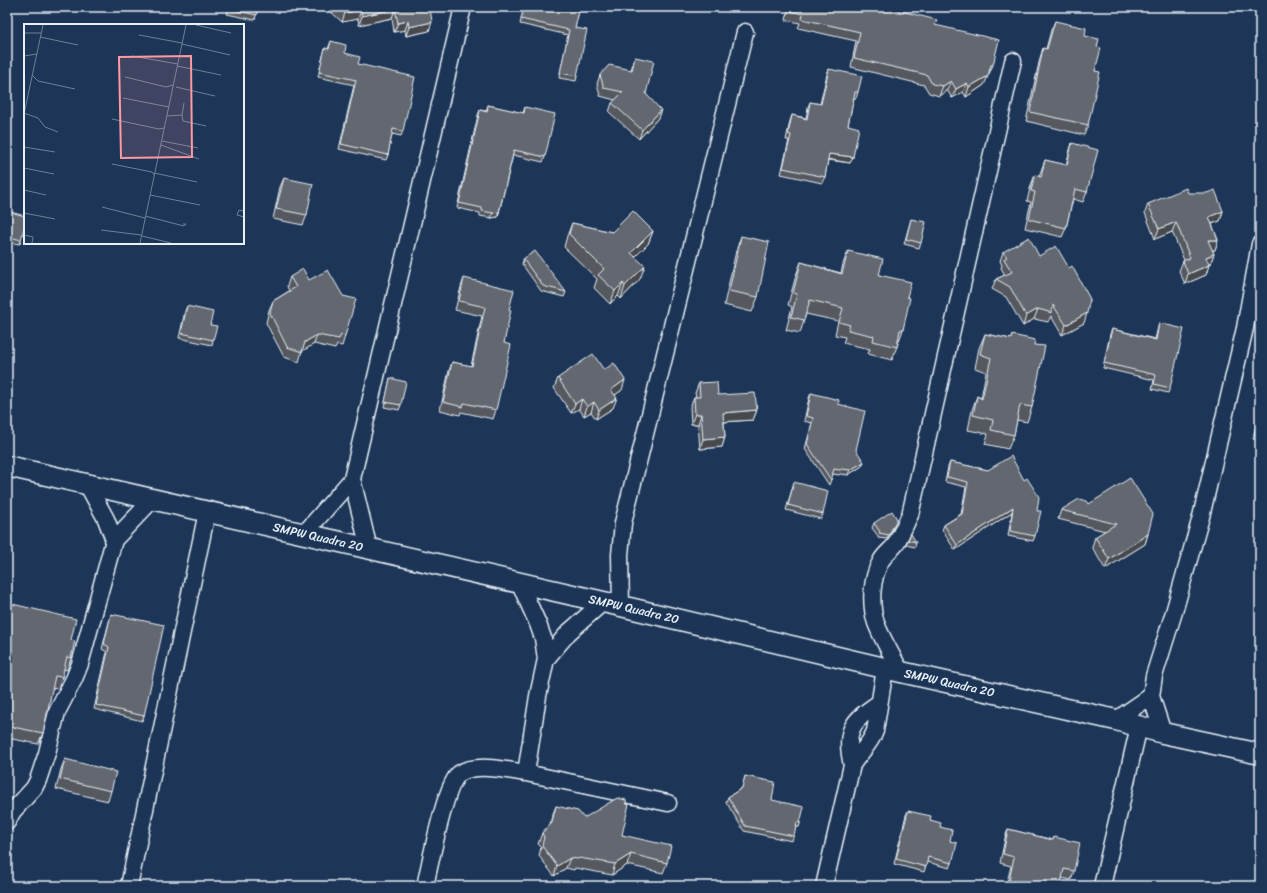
<svg xmlns="http://www.w3.org/2000/svg" width="1267" height="893" viewBox="0 0 1267 893" font-family="Sriracha,sans-serif">
	<style>
		.lines { fill: none; stroke-linecap: round; stroke-linejoin: round }
		.minor-casing { stroke: #e8f1f8; stroke-width: 19 }
		.tertiary-casing { stroke: #e8f1f8; stroke-width: 23 }
		.minor { stroke: #1d3557; stroke-width: 16 }
		.tertiary { stroke: #1d3557; stroke-width: 20 }
		.wall { fill: #56595f; stroke: #e8f1f8 }
		.shaded-wall { fill: #46494e; stroke: #e8f1f8 }
		.building { fill: #64686f; stroke: #e8f1f8 }
		.labels { text-anchor: middle; dominant-baseline: central; stroke-width: 3; stroke-linejoin: round; paint-order: stroke }
		.street-label { font-size: 12px; fill: #e8f1f8; stroke: #1d3557 }
		.inset-road { fill: none; stroke: #6e8097; stroke-width: 1 }
		.view { fill: #ff9aa2; fill-opacity: 0.15; stroke: #ff9aa2; stroke-width: 2 }
		.inset-edge { fill: none; stroke: #e8f1f8; stroke-width: 2 }
	</style>
	<rect width="100%" height="100%" fill="#1d3557"/>
	<filter id="ink" filterUnits="userSpaceOnUse"><feTurbulence type="fractalNoise" baseFrequency=".025" numOctaves="2"/><feDisplacementMap in="SourceGraphic" scale="8" xChannelSelector="R" yChannelSelector="G"/><feConvolveMatrix kernelMatrix="1 2 1 2 8 2 1 2 1" color-interpolation-filters="sRGB"/></filter>
	<g filter="url(#ink)">
		<g class="lines">
			<defs>
				<path id="minor" d="M87,484L106,519L114,540
					M304,534L352,479
					M369,549L352,479L463,7
					M621,606L620,555L623,523L745,32
					M546,659L569,632L602,603
					M901,672C893,657 882,639 876,623C870,604 871,579 881,561C884,555 891,550 895,545C901,535 905,525 910,515L1013,61
					M1116,720L1151,696
					M1163,733L1151,696L1154,676L1174,612L1201,517L1245,328L1260,244
					M852,765C844,732 851,721 879,703
					M526,773L668,803
					M7,822L13,811L34,788L38,780L47,753L57,712L74,679L80,664L114,540L153,499
					M129,886L207,512
					M425,886C430,865 445,783 460,773C476,763 507,770 526,773L538,696L546,659L543,638L538,624L520,584
					M824,886L852,765C859,753 870,745 875,731L885,669
					M1102,886L1139,726"/>
				<g id="tertiary">
					<path id="s1" d="M7,466L621,606L901,672L1116,720L1163,733L1260,754"/>
				</g>
			</defs>
			<use href="#minor" class="minor-casing"/>
			<use href="#tertiary" class="tertiary-casing"/>
			<use href="#minor" class="minor"/>
			<use href="#tertiary" class="tertiary"/>
		</g>
		<path class="wall" d="M229,7H258L255,20L227,14Z
			M330,7H430L429,31L406,36L405,30L394,32L392,18L359,25L358,19L342,22L329,10Z
			M524,7H580L575,28L577,76L576,81L559,78L568,35L520,24Z
			M789,7H885L935,25L993,65L989,74H988L984,85L966,97L963,92L952,98L947,90L939,96L929,93L924,85L851,67L856,41L798,28L800,23L786,20Z
			M1055,21L1085,36L1097,47L1095,71L1088,125L1084,135L1026,121L1040,58L1043,48L1046,49L1051,30Z
			M331,41L358,64L403,131L401,136L392,134L388,155L386,160L339,149L354,85L318,77L325,48L328,49Z
			M635,57L646,94L658,118L639,139L609,112L612,103L615,100L600,96L597,84L600,75L631,70Z
			M829,69L858,92L856,98H854L848,125L853,157L850,163L828,160L825,177L822,183L781,174L789,140H786L790,121L792,115L806,118L808,107L810,102L820,104L827,74Z
			M488,105L523,113L525,107L545,157L543,162L513,155L498,217L491,218L480,216V213L457,208L478,115L480,110L486,111Z
			M1072,143L1087,192L1083,202L1073,199L1066,228L1062,237L1025,228L1031,202L1027,201L1031,185L1035,175L1039,176L1045,160L1066,165L1069,153Z
			M284,178L307,215L303,225L273,219L280,187Z
			M1188,193L1223,211L1220,221L1212,224L1218,240L1215,250H1212L1214,254L1210,264H1209L1206,275L1185,284L1179,271L1183,261L1184,260L1172,232L1155,239L1145,213L1148,204Z
			M7,211L21,240L20,244L7,242Z
			M911,219L921,243L919,248L904,244Z
			M572,223L612,232L653,231L648,244L635,257L640,279L621,299L618,296L610,304L594,288L597,279L564,247L567,236Z
			M741,236L758,297L752,312L724,305L736,251Z
			M848,251L907,297L903,330L892,360L868,354L870,349L843,343L845,337L835,335L838,321L806,314L800,333L786,330L792,307L788,305L796,275L801,262L841,273L843,264Z
			M1003,252L1039,256L1084,323L1062,335L1051,316L1048,322L1034,319L1023,326L1006,297L992,289L996,279L1005,275L1001,268L1002,265L1000,261Z
			M523,259L566,292L564,297L541,291L522,264Z
			M290,277L345,336L342,346L337,345L335,349L314,344L302,351L299,362L284,357L266,323L269,310L273,301L289,291L287,286Z
			M464,278L509,310L504,343L496,410L493,419L461,412L460,415L440,410L449,371L452,362L471,366L482,316L455,310L461,287Z
			M187,306L210,325L213,340L212,345L179,338L185,311Z
			M1159,323L1170,388L1168,393L1152,389L1154,380L1103,368L1110,334L1112,329L1155,339Z
			M985,334L1011,339L1012,335L1034,345L1032,407L1027,422L1017,420L1014,435L1008,449L985,444L988,434L968,430L972,410L977,396L981,398L986,372L975,368L979,348Z
			M604,370L622,390L615,395L613,408L596,419L591,412L584,416L579,409L571,413L554,388L558,378Z
			M390,378L401,405L399,410L384,407L389,383Z
			M699,383L718,395L757,410L753,420L724,422L725,437L722,447L700,449L698,424H691L690,407L694,397H696L695,393Z
			M811,393L838,404L862,466L848,475L840,474L839,475L833,474L829,485L805,449L812,423L804,421L809,398Z
			M1260,406V444H1256L1257,440L1253,439Z
			M950,462L988,470L1035,536L1033,541L1008,536L1012,512L955,550L942,530L944,525L961,514L966,487L945,482L948,467Z
			M794,482L823,514L821,519L786,510Z
			M1089,504L1148,534L1145,544L1105,569L1092,547L1095,537L1105,531L1058,519L1061,510Z
			M874,523L895,524L887,539L878,538V536L872,528Z
			M908,540L916,542L915,547L906,545Z
			M7,598L8,603L71,640V658L67,670L64,669L62,677L58,689L52,688L43,733L38,744L7,738Z
			M111,614L144,716L142,721L94,709L107,652L102,649Z
			M65,759L111,791L108,801L56,789L61,769Z
			M745,776L772,800L800,823L799,827H796L792,841L744,831L726,802L728,797L742,788Z
			M556,806L622,835L667,863L663,873L627,865L612,875L575,868L574,870L566,868L554,876L539,856L541,847L538,844L542,833L550,824L552,816Z
			M908,811L930,820L940,827L950,841L952,863L950,868L927,862L924,872L894,864L906,815Z
			M1008,829L1053,840L1054,837L1074,871L1071,880L1062,878L1060,886H1006L1011,866L1000,863L1005,838Z"/>
		<path class="shaded-wall" d="M395,9L392,18L359,25L362,16Z
			M361,10L358,19L342,22L345,13Z
			M408,21L405,30L394,32L398,23Z
			M432,22L429,31L406,36L409,27Z
			M988,76L984,85L966,97L969,87Z
			M951,81L947,90L939,96L943,86Z
			M967,83L963,92L952,98L956,89Z
			M661,110L658,118L639,139L642,130Z
			M829,154L853,157L850,163L827,159Z
			M1223,211L1220,221L1205,226L1209,217Z
			M499,212L498,217L491,218L493,213Z
			M1176,222L1172,232L1155,239L1159,229Z
			M653,231L648,244L626,266L631,253Z
			M1208,240H1218L1215,250H1204Z
			M1214,254L1210,264L1202,267L1206,257Z
			M1209,265L1206,275L1185,284L1188,274Z
			M645,266L640,279L621,299L625,286Z
			M623,283L618,296L610,304L615,291Z
			M1038,309L1034,319L1023,326L1026,316Z
			M1087,313L1084,323L1062,335L1066,325Z
			M317,335L314,344L301,352L305,342Z
			M625,380L622,390L608,400L611,390Z
			M617,398L613,408L596,419L599,410Z
			M582,399L579,409L571,413L575,404Z
			M594,402L591,412L584,416L587,407Z
			M757,410L753,420L720,422L723,413Z
			M695,414H701L698,424H691Z
			M725,437L722,447L700,449L703,439Z
			M864,462L862,466L848,475L850,470Z
			M1013,507L1012,512L955,550L957,545Z
			M1148,534L1145,544L1105,569L1109,559Z
			M797,822L800,823L799,827H796Z
			M631,854L627,865L612,875L615,864Z
			M570,858L566,868L554,876L557,866Z"/>
		<path class="building" d="M229,7H258L257,15L229,9Z
			M339,7H430L432,22L409,27L408,21L398,23L395,9L362,16L361,10L345,13Z
			M524,7H580L575,28L587,30L577,76L560,73L569,30L521,19Z
			M791,7H885L937,20L935,25L999,40L993,65H991L988,76L969,87L967,83L956,89L951,81L943,86L932,84L927,75L854,58L860,32L802,19L803,14L790,11Z
			M1055,21L1086,28L1085,36L1099,39L1097,47L1101,48L1095,71L1100,72L1088,125L1030,112L1043,48L1047,49Z
			M331,41L346,45L345,53L360,57L358,64L415,77L403,131L393,129L388,155L341,144L356,80L319,72L325,48L329,49Z
			M635,57L654,61L646,94L661,110L642,130L612,103L623,92L604,88L600,75L609,65L632,70Z
			M829,69L862,76L858,92H855L848,125L859,128L853,157L829,154L825,177L783,168L791,135L788,134L792,115L807,119L810,102L821,104Z
			M488,105L524,113L525,107L555,114L545,157L514,150L499,212L493,213L482,211V208L459,203L480,110L487,112Z
			M1072,143L1098,150L1087,192L1075,189L1066,228L1029,219L1035,192L1031,191L1035,175L1041,177L1045,160L1067,165Z
			M284,178L313,184L307,215L276,209Z
			M1186,188L1188,193H1207L1215,190L1223,211L1209,217L1218,240H1208L1214,254L1206,257L1209,265L1188,274L1183,261L1190,258L1176,222L1159,229L1148,204Z
			M7,211L25,216V224L21,240L7,236Z
			M633,211L653,231L631,253L645,266L625,286L623,283L615,291L598,275L604,269L569,234L572,223L612,232Z
			M911,219L926,222L921,243L906,239Z
			M741,236L769,242L758,297L729,291Z
			M1029,237L1039,256L1056,246L1069,268L1072,266L1090,299L1087,313L1066,325L1053,305L1052,313L1038,309L1026,316L1010,287L996,279L1012,272L1004,259L1007,257L1003,252Z
			M535,251L566,292L543,286L523,259Z
			M848,251L883,259L879,275L911,282L907,297L910,298L903,330H900L897,347L873,341L874,336L848,330L850,325L839,322L843,308L810,300L804,320L791,317L797,294L793,293L801,262L842,274Z
			M303,269L309,280L328,270L343,296L356,299L345,336L341,335L339,339L317,335L305,342L302,352L287,347L270,313L273,301L296,287L290,277Z
			M464,278L514,290L509,310H511L504,343L511,345L496,410L464,403L463,407L443,402L452,362L472,366L485,307L459,301Z
			M187,306L213,312L210,325L217,326L213,340L181,333Z
			M1159,323L1184,329L1170,388L1154,384L1156,375L1104,363L1112,329L1156,340Z
			M985,334L1011,339L1012,335L1035,340L1034,345L1045,346L1032,407L1020,405L1014,435L991,430L993,420L973,415L977,396L982,399L991,358L980,354Z
			M593,354L604,370L614,363L625,380L611,390L617,398L599,410L594,402L587,407L582,399L575,404L558,378Z
			M390,378L406,382L401,405L385,402Z
			M717,382L718,395L755,393L757,410L723,413L725,437L703,439L701,414H695L694,397H700L699,383Z
			M811,393L839,400L838,404L865,411L856,450L864,462L850,470L842,469L840,470L834,469L831,480L807,444L813,418L806,416Z
			M1260,409V439H1258L1259,435L1254,434Z
			M1011,456L1024,480L1027,478L1039,497L1037,511H1041L1035,536L1010,531L1013,507L957,545L944,525L962,514L968,482L947,477L950,462L988,470Z
			M1130,478L1153,514L1148,534L1109,559L1095,537L1116,524L1061,510L1079,499L1087,501L1089,504Z
			M794,482L828,491L823,514L788,505Z
			M892,511L897,519L889,535L879,533L880,532L874,523Z
			M911,534L916,542L908,540Z
			M7,598L10,599L8,603L76,619L71,640L75,641L71,658L67,657L62,677L55,676L43,733L7,726Z
			M111,614L164,625L144,716L96,705L109,647L104,644Z
			M65,759L116,772L111,791L60,779Z
			M745,776L775,782L772,800L804,807L800,823L797,822L794,836L745,826L728,797L742,788Z
			M617,798L626,800V804H629L622,835L671,846L667,863L631,854L615,864L579,858L578,859L570,858L557,866L542,846L544,837L542,833L552,822L556,806L578,811L584,818Z
			M908,811L931,816L930,820L941,823L940,827L952,830L950,841L957,843L952,863L928,857L926,867L896,859Z
			M1008,829L1053,840L1054,837L1080,843L1074,871L1064,869L1061,884H1057V886H1008L1014,857L1003,854Z"/>
	</g>
	<g class="labels">
		<g class="street-label">
			<text stroke="none"><textPath href="#s1" startOffset="319">SMPW Quadra 20</textPath></text>
			<text stroke="none"><textPath href="#s1" startOffset="643">SMPW Quadra 20</textPath></text>
			<text stroke="none"><textPath href="#s1" startOffset="967">SMPW Quadra 20</textPath></text>
		</g>
	</g>
	<g transform="translate(24 24)">
		<rect width="220" height="220" fill="#1d3557"/>
		<path class="inset-road" d="M172,1L207,9M0,9H17M115,11L158,19M16,13L54,21M158,20L206,31M0,32L13,30M108,32L154,40M153,42L197,51M8,51L14,57L51,65M101,53L142,63L149,61M152,63L191,72M99,74L145,83M0,89L14,94L21,103L34,108M0,90L19,1M158,91L160,79M143,92L158,91L159,97L182,102M88,95L135,105L140,104M138,117L174,124M137,121L175,135M0,123L31,128M88,140L128,148L130,151M0,144L30,150M130,149L173,158M0,166L22,171M126,171L176,181M78,183L121,194M220,187L215,186L213,191L220,193M0,189L31,195M121,192L160,202L162,200H159M77,206L117,211M0,211L9,213L8,219M118,212L147,219M116,219L162,1"/>
		<path class="view" d="M167,32L168,133L97,134L95,33Z"/>
		<rect width="220" height="220" class="inset-edge"/>
	</g>
	<rect width="1267" height="893" fill="none" stroke="#1d3557" stroke-width="24"/>
	<rect x="12" y="12" width="1243" height="869" fill="none" stroke="#e8f1f8" stroke-width="1.5" filter="url(#ink)"/>
</svg>
